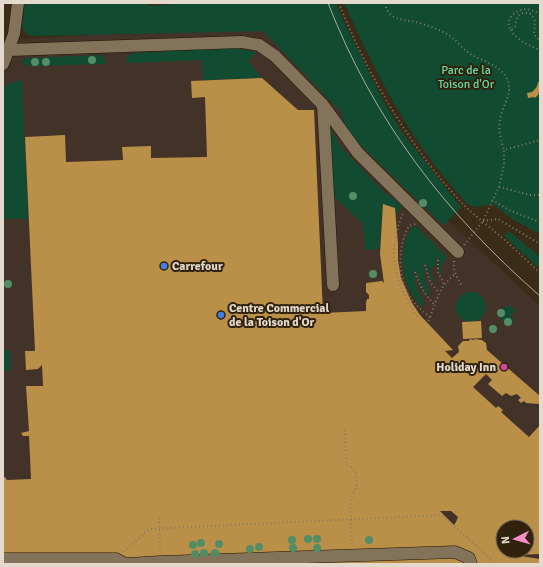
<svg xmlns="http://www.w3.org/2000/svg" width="543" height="567" viewBox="0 0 543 567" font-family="Signika,sans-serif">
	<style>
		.commercial { fill: #423227; fill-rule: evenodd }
		.green { fill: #104b32 }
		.building { fill: #ba8f48; fill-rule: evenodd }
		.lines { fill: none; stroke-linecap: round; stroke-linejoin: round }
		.minor-casing { stroke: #211401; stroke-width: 13 }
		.path { stroke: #877b6a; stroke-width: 2; stroke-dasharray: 1 3; stroke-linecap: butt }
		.minor { stroke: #83735b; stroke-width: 12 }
		.tram { stroke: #b4a99a; stroke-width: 1 }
		.tree { fill: #538d65 }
		.shop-dot { fill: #3f7fe0; stroke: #30220c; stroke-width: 1.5 }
		.hotel-dot { fill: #d1479c; stroke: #30220c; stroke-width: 1.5 }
		.labels { text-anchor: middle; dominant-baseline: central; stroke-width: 4; stroke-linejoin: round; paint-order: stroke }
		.park-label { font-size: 12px; fill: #67dda6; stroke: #30220c }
		.poi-label { font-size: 12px; font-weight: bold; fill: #e3dacd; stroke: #30220c; text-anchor: start }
	</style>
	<rect width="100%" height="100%" fill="#3a2c16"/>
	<path class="commercial" d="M271,25L443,216L540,306V564H3V40ZM503,527H527V551H503Z"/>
	<path class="green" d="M25,3H146L150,6L188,3H336L343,20L381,97L403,134L461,207L446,223L443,225L442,224L352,137L343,122L341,112L263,31L31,36L27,34L22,27Z
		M344,3H540V234L512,219L493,204L475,207L467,204C454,188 440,173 428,156C394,109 368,56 344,3Z
		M234,48L257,52L248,61L262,78L203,80L202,60L126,63L127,57L133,53Z
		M101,55L104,56L106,64L33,66L24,65L22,61L26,58H29Z
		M22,80L28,219H3V88L8,84Z
		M328,124L341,147L383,191L402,206L396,216L395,208L383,204L379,249L365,250L363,224L330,193Z
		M414,226L417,227L447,257L441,266V272L439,273L438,266L439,259L436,258L435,267H432L431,272L434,281L431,282L426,264H423L425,273L423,274L430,293L428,296L420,283L416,271H413L416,279L414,280L424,304L421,307C405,290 399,265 405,242C407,237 409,229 414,226Z
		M509,231L540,257V269L504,236Z
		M456 307a15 15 0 1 1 30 0a15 15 0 1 1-30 0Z
		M505,306H509L516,310L510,316L514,320L509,326L501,319L499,313L501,309Z
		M3,350H10V371H3Z"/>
	<path class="building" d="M262,78L298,110H314L323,313L366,311V303L367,299H369V295L366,292V283L382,281L384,283L380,254L383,204L395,208L398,244V260L401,278L412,303L420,315L453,350L445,351L452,358L459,352L458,346L463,341H469L470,339L473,340L475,339L482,340L486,343L487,350L540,396L539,404L526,403L524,401L521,403L518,400L521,398L517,394L511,396L506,393L502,396L488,384L492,380L486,374L473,387L496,408L498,406L503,410L501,412L529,437L540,425V554L514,555L540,559V564H3V478L5,477L7,480L31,479L29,436H23L21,433L29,431L26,386H43L42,365L38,369L26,370L25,351H35L25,137L65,135L66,162L123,160L122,147L151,146V158L207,157L205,97L192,98L191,81ZM440,511H451L458,517L456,522L454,525ZM503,527H527V551H503Z
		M539,81H540V92L538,93L539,94L535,98L534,97L528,98L527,93L532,92L536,88Z
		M481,321L482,338L463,339L462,322Z"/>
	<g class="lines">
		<defs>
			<path id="minor" d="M9,50L242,42L259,45L275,56L323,105L333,285
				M3,64L14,34L18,3
				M323,105L358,153L458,252
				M3,559H116L125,564
				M128,564L160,562L455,552L469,558L471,564"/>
		</defs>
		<use href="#minor" class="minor-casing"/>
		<path class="path" d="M339,3C365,71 413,152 463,204C474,216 488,225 500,236C514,248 527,261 540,273
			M385,3C386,7 387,11 390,14C397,21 410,20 419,23C426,25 433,27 439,30C453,35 459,46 470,54C482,61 498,64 506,77C515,92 502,105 500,120C498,130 501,140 504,150
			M540,15C523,0 501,19 511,30L515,27C517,17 518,10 531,14L535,21L534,34L540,41
			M511,30C516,40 530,46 540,50
			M499,187L530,195H540
			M492,200L511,211L540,222
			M403,214C400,218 399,225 397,231C388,265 400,291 419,319
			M483,221L498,219L540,244
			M415,224L409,226C397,248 397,279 412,300C417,307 424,312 430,317L427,324
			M464,245L483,221L499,187L504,164V150L540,140
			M438,260V272L444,284
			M454,261C453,271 457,278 462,286
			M425,265L430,282L439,293
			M415,272C419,285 425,295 435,305
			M430,317C438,297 438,289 455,274
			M345,430L346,465L351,467L356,473L357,480L356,487L350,501L352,545
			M159,518L160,551
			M124,552L149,529L442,515L496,564"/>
		<use href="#minor" class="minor"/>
		<path class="tram" d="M328,3C374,121 445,213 540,296"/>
	</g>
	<g class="tree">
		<circle cx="92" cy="60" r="4"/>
		<circle cx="35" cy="62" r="4"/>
		<circle cx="46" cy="62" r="4"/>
		<circle cx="353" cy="196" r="4"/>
		<circle cx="423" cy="203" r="4"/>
		<circle cx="373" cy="274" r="4"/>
		<circle cx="8" cy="284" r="4"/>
		<circle cx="501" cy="313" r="4"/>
		<circle cx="508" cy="322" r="4"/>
		<circle cx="493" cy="329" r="4"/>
		<circle cx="308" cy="539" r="4"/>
		<circle cx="317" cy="539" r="4"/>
		<circle cx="292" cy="540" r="4"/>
		<circle cx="369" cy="540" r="4"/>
		<circle cx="201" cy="543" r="4"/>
		<circle cx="219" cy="544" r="4"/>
		<circle cx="193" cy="545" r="4"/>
		<circle cx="259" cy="547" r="4"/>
		<circle cx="293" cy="548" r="4"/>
		<circle cx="317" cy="548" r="4"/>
		<circle cx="250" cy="549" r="4"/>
		<circle cx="204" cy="553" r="4"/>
		<circle cx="215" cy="553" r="4"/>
		<circle cx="195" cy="554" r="4"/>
	</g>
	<g class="shop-dot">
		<circle cx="164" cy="266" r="4"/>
		<circle cx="221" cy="315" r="4"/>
	</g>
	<circle class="hotel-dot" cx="504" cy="367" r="4"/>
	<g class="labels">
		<g class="park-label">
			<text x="466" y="70">Parc de la<tspan x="466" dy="14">Toison d'Or</tspan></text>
		</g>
		<g class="poi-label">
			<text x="172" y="266">Carrefour</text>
			<text x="229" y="308">Centre Commercial<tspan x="229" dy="14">de la Toison d'Or</tspan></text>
			<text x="496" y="367" text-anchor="end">Holiday Inn</text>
		</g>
	</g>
	<rect width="543" height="567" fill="none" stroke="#e3dacd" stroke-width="8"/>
	<g transform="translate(515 539) rotate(264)"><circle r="19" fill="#30220c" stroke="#786c59"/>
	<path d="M0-3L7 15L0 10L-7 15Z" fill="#f98fc9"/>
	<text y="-6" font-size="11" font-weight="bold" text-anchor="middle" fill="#e3dacd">N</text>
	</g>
</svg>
